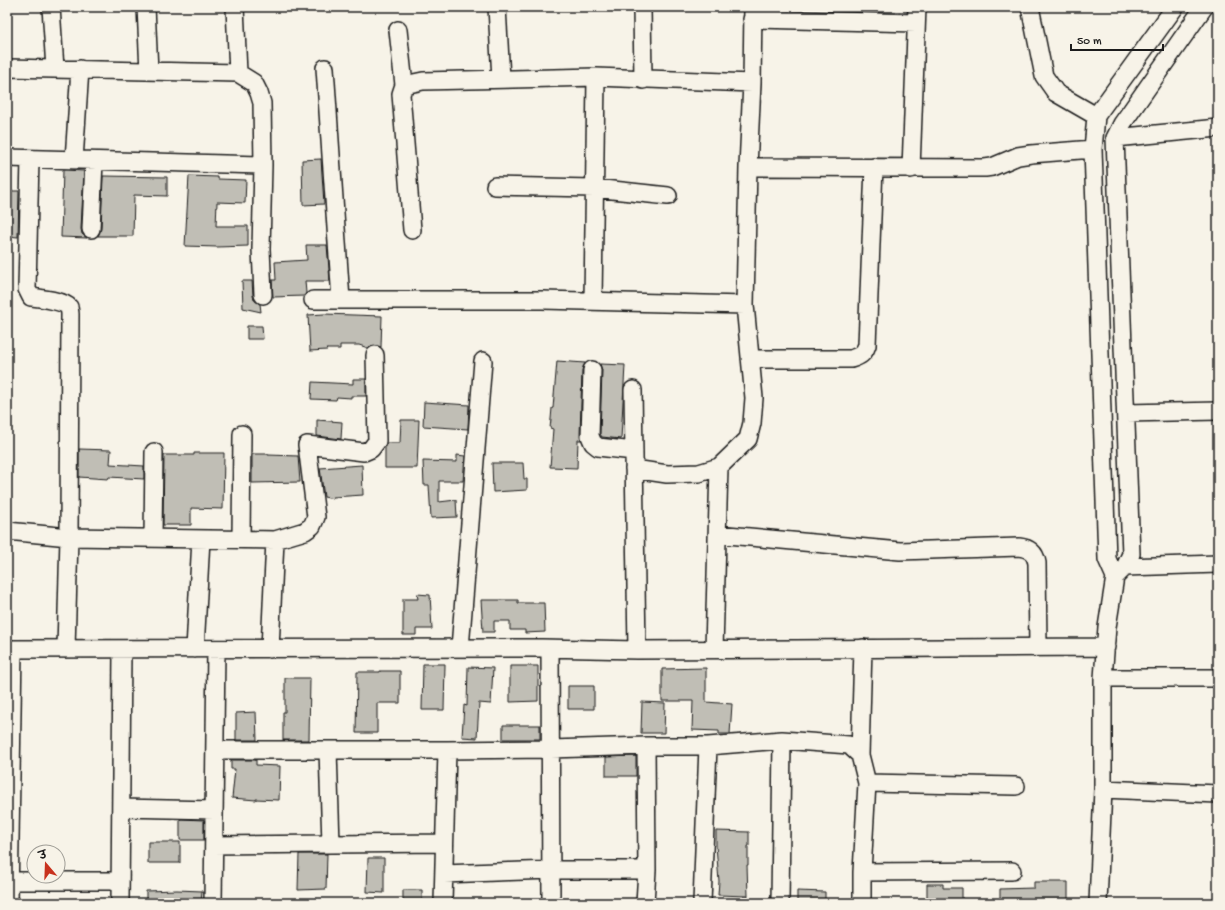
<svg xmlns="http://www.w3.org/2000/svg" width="1225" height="910" viewBox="0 0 1225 910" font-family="'Gochi Hand','Playpen Sans Deva',sans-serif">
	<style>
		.building { fill: #c0beb5; stroke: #1c1c1c }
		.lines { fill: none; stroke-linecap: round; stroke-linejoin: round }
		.minor-casing { stroke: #1c1c1c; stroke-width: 20 }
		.minor { stroke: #f7f3e8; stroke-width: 17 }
	</style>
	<rect width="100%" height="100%" fill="#f7f3e8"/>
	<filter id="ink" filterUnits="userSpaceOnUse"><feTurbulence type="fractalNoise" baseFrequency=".025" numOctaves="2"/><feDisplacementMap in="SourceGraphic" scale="8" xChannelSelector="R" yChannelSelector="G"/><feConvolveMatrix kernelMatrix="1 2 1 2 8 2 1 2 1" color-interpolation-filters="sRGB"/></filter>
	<g filter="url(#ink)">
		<path class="building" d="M321,159L324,204L303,205L302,160Z
			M63,170L84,171L81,229L82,234L87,238L61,237Z
			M103,176L167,177V196L134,195L133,236H98L101,229Z
			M189,176L218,177V179L246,180L245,203L217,202L216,226H248V246L217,247L185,246Z
			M7,191H19L18,237L7,236Z
			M306,245H327L330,281H305L306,293L304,296L273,297L272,280H276L275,262L307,260Z
			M242,281H252L253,296L255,301L260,304L261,312L243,308Z
			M324,314L382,316L381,347L374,345L368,348L359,345H340V349H326L327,350L310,351L308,315Z
			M247,326H262L263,339H247Z
			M557,361L585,363L582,370L580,436L581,440H578L577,468L550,467L553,429L550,428L551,419L552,408H553Z
			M600,364L625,365L621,439L602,437L600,434L602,370Z
			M353,379H366V396H351V398L337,397L336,400L311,399L312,382L353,384Z
			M424,402L469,405L468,429L423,426Z
			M317,420L342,422L341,439L317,436Z
			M401,420H419L417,468H385V446L386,443H400Z
			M79,449L111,450L110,464L144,466V479L109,477L108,479L79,477Z
			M194,453H224L223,509L191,508V525H163L164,455H194Z
			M252,454H268V455L298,456L300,482L252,483Z
			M457,455L465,456L463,481H439V502L456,500L457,517L431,518L429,485H424L423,461L457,462Z
			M492,463H523L524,479H527V490L493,492Z
			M362,465L363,495L333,497V499L324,497L320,468Z
			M417,594L430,595L432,629H416V635H403V599H418Z
			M481,600H518V603H544L545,632L525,633V630H510V621H494V632H483Z
			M423,664H445L444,710H422Z
			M510,666H538V701L510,702Z
			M468,667L493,668L491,704L479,703L477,738L462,737L464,705L467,706Z
			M706,668V702L732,704L730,734H719V731L692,730L693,701H662V669Z
			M380,671H400V703H377V733H356L357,672H380Z
			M285,678H310L309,740H283V712H285Z
			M568,686H594V709H568Z
			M642,702L665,703L664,733H641Z
			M256,712L257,740H236V713Z
			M503,725H540V739H503Z
			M636,756V776H606V757Z
			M231,760H256V765L280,766L279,800L256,799V800L232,798L235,769H231Z
			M180,819L204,820V840H180Z
			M716,831L749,832V846H748V865H747L748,896L718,895L719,881L716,846Z
			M148,842H180V863H148Z
			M299,854H327L326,889L298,890Z
			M368,858H384V893L367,892Z
			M1034,882H1068V903H1000V889L1034,888Z
			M927,884H943V888H962V903H927Z
			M177,890L202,891L201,903H146V891Z
			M403,890H422V903H403Z
			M797,891L825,892V903H797Z"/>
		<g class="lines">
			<defs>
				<path id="minor" d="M51,7L55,69
					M146,7L149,71
					M235,7L238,73
					M497,7L501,79
					M642,7L643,80
					M1030,7L1044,76L1056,93L1096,116
					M752,19L916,23
					M398,30L404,85
					M7,68L238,73L254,83L259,93L262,103L263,165L261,249L263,295
					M325,68L341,300
					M752,83L753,7
					M1115,138L1218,128
					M7,158L263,165
					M30,159L27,289L31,297C39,298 65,301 69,307C69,308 70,312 70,314L69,537L66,649
					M74,160L80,69
					M748,167L985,168L992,167L1018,156L1031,154L1093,149
					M911,169L917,7
					M495,186L594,188L668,196
					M91,229L94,161
					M412,230L401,94L404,85L423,81L596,77
					M313,300H542L745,305L754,398L752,423L748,439L719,467L699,473L667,474L634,469
					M593,301L596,77L752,83L748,167L745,305
					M750,359H851C860,356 864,354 867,345L874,167
					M592,370L590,436L593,443L598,447L634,451
					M633,390L637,650
					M1126,413L1218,411
					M7,531L69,537L275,540L270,649
					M717,534L900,551L1019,547C1029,548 1035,552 1037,563L1038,647
					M153,538L154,452
					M241,539L242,434
					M275,540L305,531L312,526L316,517L307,445L364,452L371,449L377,441L375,355
					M1125,567L1218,564
					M1115,577L1125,567L1131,554L1115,138L1122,124L1204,7
					M460,648L483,361
					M7,649L542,648L637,650L1106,647
					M195,649L201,539
					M550,649L551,903
					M714,649L719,467
					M1103,678H1218
					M782,740L849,745L860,755L867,783L862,872
					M708,746L782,740L780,903
					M215,750H447L443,903
					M328,750L331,844
					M447,750L551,749L646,746H708L702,903
					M860,755L863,648
					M867,783L1016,786
					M1103,789L1218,794
					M121,808L214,810
					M214,845L444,843
					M444,874L551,870H647
					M7,881H120
					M9,903L13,649
					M120,903L122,649
					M213,903L216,649
					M645,903L647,870L646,746
					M862,903V872L1012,871
					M1098,903L1103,789V678L1107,627L1115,577L1107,559L1093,149L1096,116L1175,7"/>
			</defs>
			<use href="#minor" class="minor-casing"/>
			<use href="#minor" class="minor"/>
		</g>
	</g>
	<rect width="1225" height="910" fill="none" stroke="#f7f3e8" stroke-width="24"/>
	<rect x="12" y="12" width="1201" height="886" fill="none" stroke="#1c1c1c" stroke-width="1.5" filter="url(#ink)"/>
	<g transform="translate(46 864) rotate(341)"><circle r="19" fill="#f7f3e8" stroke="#9f9d96"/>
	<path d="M0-3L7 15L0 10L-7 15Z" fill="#c8321e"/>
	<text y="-6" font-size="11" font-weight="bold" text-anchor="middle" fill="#1c1c1c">उ</text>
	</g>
	<path d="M1071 44v6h92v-6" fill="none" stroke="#1c1c1c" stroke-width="2"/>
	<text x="1077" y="44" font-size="12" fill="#1c1c1c" stroke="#f7f3e8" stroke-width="3" paint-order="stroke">50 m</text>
</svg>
